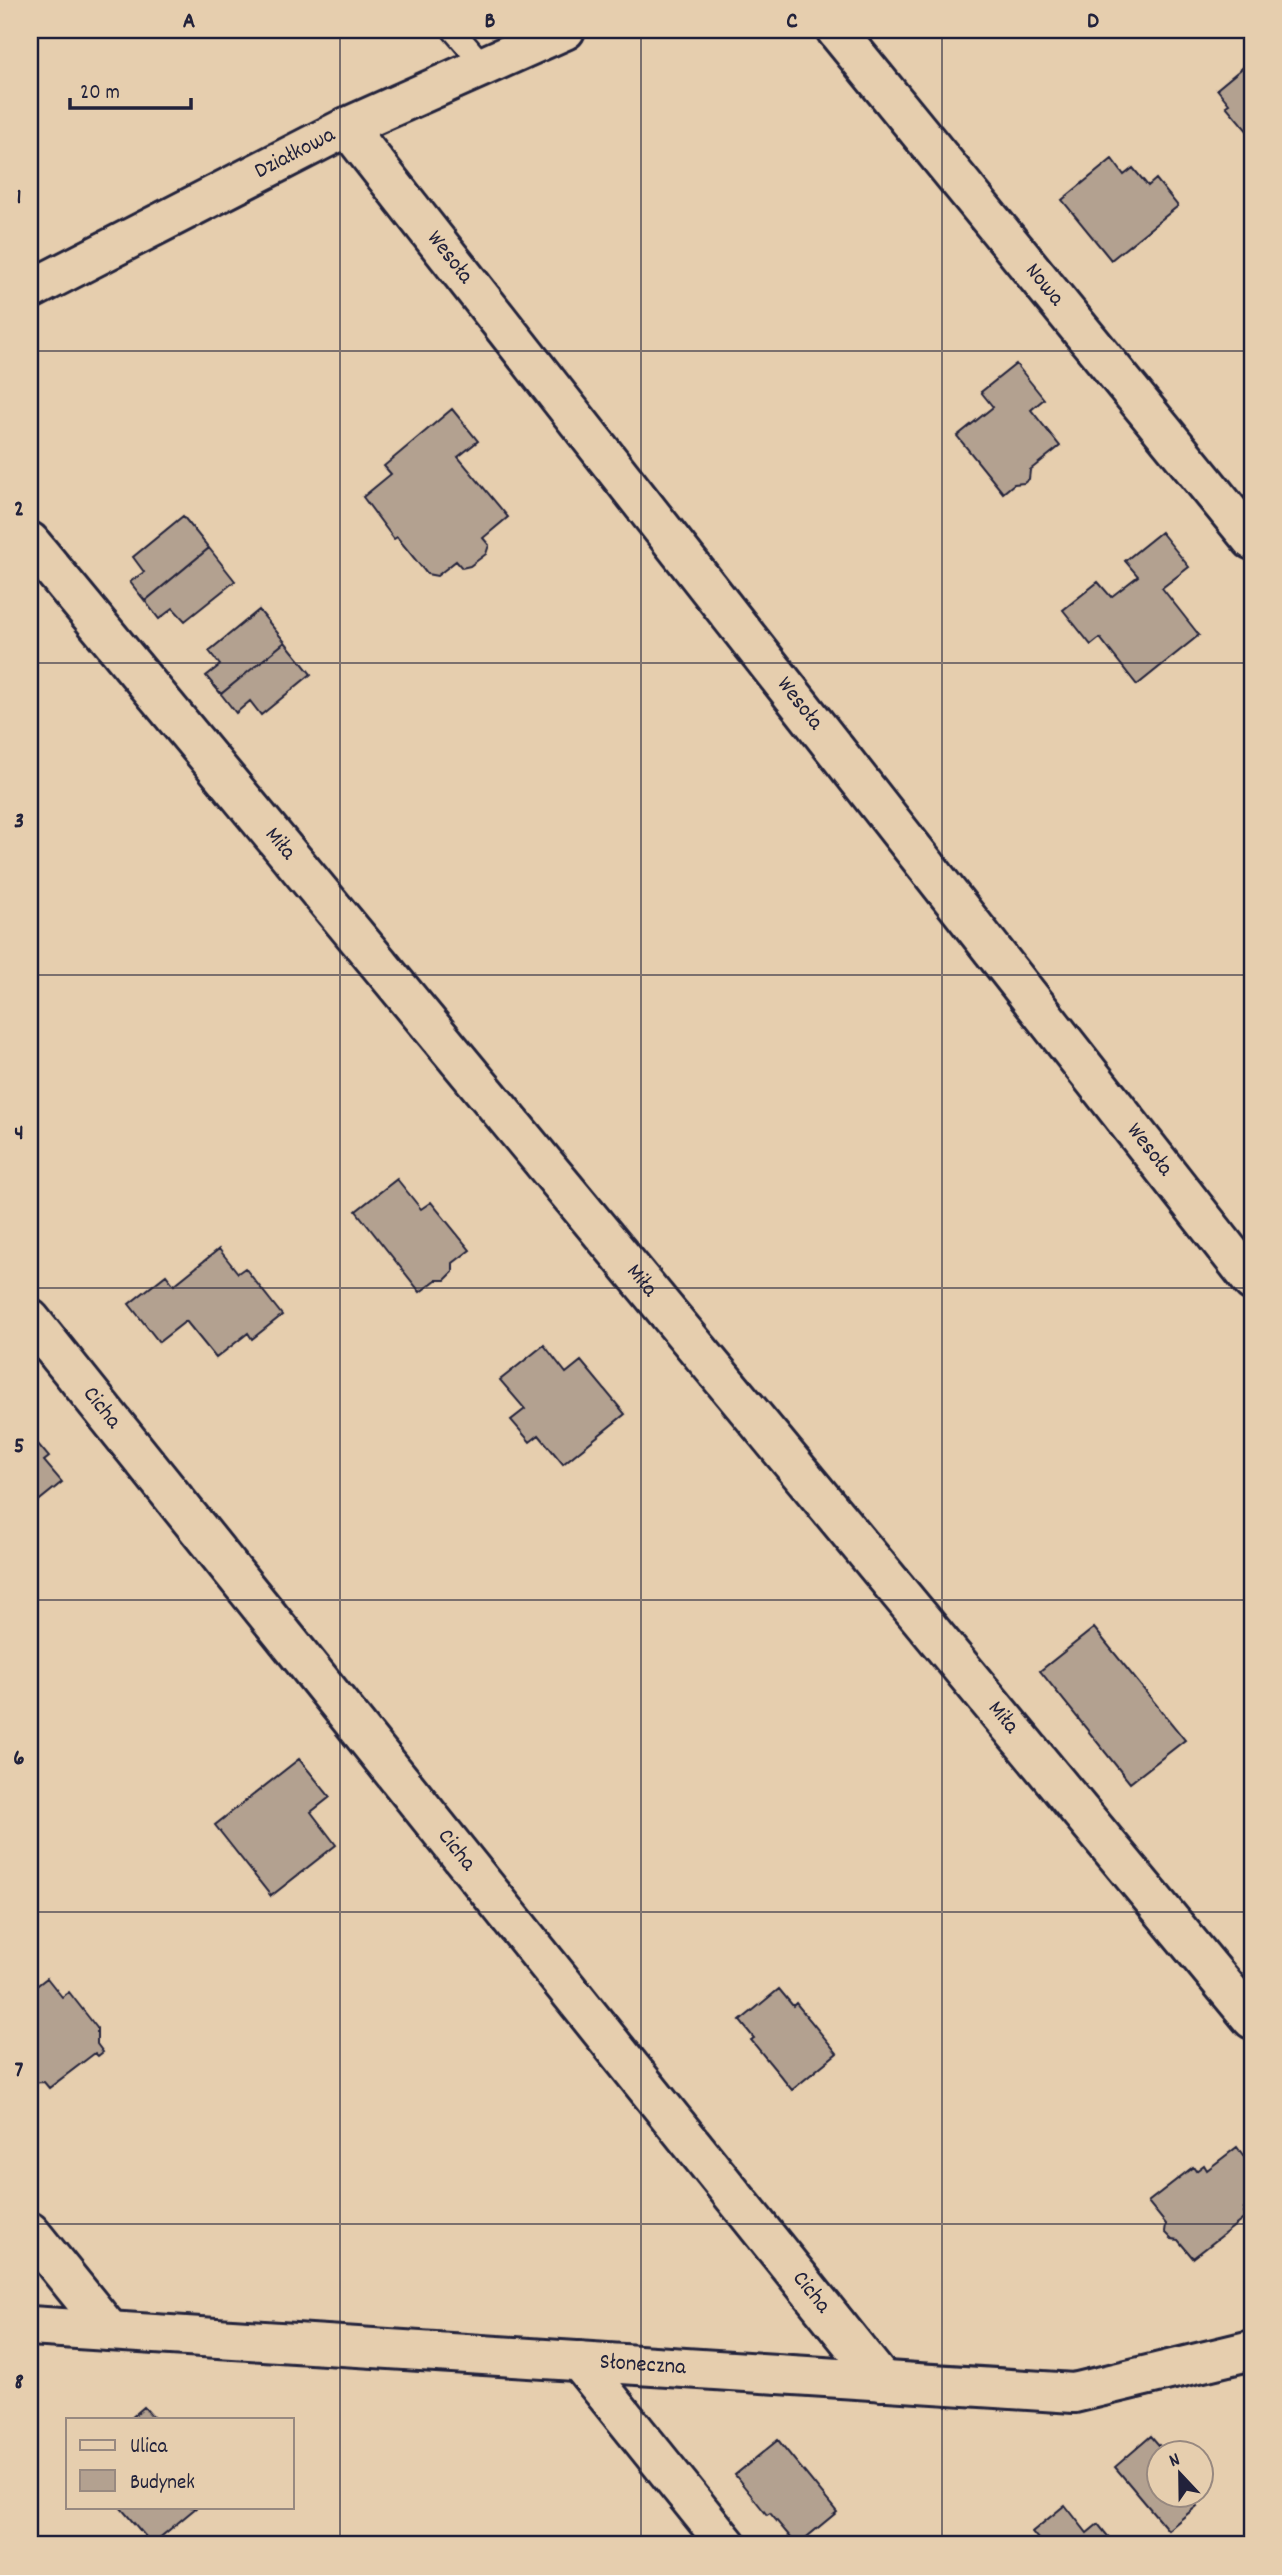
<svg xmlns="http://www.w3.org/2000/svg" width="1282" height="2575" viewBox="0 0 1282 2575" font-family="Dekko,sans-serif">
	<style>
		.building { fill: #b3a190; stroke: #22223b; stroke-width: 2 }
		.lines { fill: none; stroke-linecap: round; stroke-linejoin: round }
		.lane-casing { stroke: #22223b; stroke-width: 26 }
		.street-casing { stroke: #22223b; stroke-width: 44 }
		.lane { stroke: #e6ceae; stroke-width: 21 }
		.street { stroke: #e6ceae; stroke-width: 38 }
		.grid { fill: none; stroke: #22223b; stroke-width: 2; stroke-opacity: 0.55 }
		.labels { text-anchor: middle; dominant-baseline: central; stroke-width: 7; stroke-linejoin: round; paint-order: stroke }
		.street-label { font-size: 23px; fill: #22223b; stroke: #e6ceae }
		.neatline { fill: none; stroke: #22223b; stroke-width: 2.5 }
		.grid-label { font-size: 23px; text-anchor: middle; font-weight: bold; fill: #22223b }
	</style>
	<rect width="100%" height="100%" fill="#e6ceae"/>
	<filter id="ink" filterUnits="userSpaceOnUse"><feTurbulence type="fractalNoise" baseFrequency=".0143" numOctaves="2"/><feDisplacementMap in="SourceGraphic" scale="14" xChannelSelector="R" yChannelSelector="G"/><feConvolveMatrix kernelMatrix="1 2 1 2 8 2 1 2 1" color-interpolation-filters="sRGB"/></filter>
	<g filter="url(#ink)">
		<path class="building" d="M1252,60V131L1248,132L1226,106L1229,104L1217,89Z
			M1112,159L1124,175L1133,168L1148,186L1156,179L1178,206L1111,260L1062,200Z
			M1016,364L1044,399L1031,410L1060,446L1030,470L1029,479L1024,483L1014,484L1003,493L957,436L993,407L981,392Z
			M452,409L478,441L458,457L508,517L483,538L489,545L486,554L470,566L462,568L456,561L437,576L427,574L397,537L394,539L363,497L391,474L384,466Z
			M183,516L209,548L145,601L130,582L144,572L133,557Z
			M1161,532L1189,567L1162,588L1199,635L1137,685L1100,638L1091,645L1063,610L1098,582L1111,597L1138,576L1125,561Z
			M209,548L235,581L185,621L173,608L159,619L145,601Z
			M259,610L285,642L221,694L206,676L220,665L209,651Z
			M285,642L311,674L261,715L250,701L236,713L221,694Z
			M397,1179L421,1209L431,1202L470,1250L453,1263V1272L445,1280H436L420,1292L356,1211Z
			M219,1249L238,1273L245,1268L282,1315L252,1339L248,1333L216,1358L186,1321L159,1342L129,1304L166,1275L174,1285Z
			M544,1345L566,1373L581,1361L625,1414L563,1464L539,1435L530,1442L511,1420L525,1409L500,1380Z
			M32,1437L49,1457L44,1461L62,1482L36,1503L30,1495V1439Z
			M1094,1628L1185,1740L1130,1783L1040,1671Z
			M299,1759L330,1797L311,1812L336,1845L271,1896L215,1825Z
			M47,1978L62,1997L69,1992L97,2028V2044L103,2052L98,2056L95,2053L49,2088L44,2082L30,2083V1991Z
			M779,1989L793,2006L796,2003L837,2053L792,2090L751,2040L754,2038L740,2021Z
			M1237,2147L1252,2167V2202L1244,2208L1246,2210L1243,2213L1246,2217L1193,2258L1178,2240L1172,2239L1165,2232L1166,2224L1148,2202L1193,2167L1196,2171L1204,2165L1207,2170Z
			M144,2407L155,2419H130Z
			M1151,2436L1165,2452H1160V2494H1187L1197,2506L1168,2530L1115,2467Z
			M778,2440L837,2512L797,2545L770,2513L767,2515L735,2475Z
			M1065,2505L1087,2533L1098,2524L1115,2545H1043L1032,2532Z
			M120,2507H197L152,2544Z"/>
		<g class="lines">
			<defs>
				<path id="lane" d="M453,30L484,66"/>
				<g id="street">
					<path id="s1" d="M836,30L1252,540"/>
					<path id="s2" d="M347,127L1252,1281"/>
					<path id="s3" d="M30,290L347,127L565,30"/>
					<path id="s4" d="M30,542L1252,2019"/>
					<path id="s5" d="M30,1319L882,2381"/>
					<path d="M30,2232L110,2331"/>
					<path id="s6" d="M30,2326L1074,2393L1252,2350"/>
					<path d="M579,2361L727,2545"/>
				</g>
			</defs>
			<use href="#lane" class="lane-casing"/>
			<use href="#street" class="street-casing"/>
			<use href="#lane" class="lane"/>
			<use href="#street" class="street"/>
		</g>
	</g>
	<path class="grid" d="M340,30V2545M641,30V2545M942,30V2545M30,351H1252M30,663H1252M30,975H1252M30,1288H1252M30,1600H1252M30,1912H1252M30,2224H1252"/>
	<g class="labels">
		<g class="street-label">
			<text stroke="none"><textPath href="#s3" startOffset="298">Działkowa</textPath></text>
			<text stroke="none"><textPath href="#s2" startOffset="166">Wesoła</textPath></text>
			<text stroke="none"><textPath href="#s1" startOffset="329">Nowa</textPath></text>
			<text stroke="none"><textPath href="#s2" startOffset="733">Wesoła</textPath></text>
			<text stroke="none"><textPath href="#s4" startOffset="392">Miła</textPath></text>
			<text stroke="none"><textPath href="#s2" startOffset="1300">Wesoła</textPath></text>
			<text stroke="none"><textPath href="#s4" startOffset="959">Miła</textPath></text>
			<text stroke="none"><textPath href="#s5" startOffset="114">Cicha</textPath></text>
			<text stroke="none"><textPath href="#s4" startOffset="1526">Miła</textPath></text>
			<text stroke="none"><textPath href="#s5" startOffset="681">Cicha</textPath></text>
			<text stroke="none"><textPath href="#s5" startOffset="1248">Cicha</textPath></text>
			<text stroke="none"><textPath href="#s6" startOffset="614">Słoneczna</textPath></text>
		</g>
	</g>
	<rect width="1282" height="2575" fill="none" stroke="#e6ceae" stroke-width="77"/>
	<rect x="66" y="2418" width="228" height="91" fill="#e6ceae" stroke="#988980" stroke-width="2"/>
	<rect x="80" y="2440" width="35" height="10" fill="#e6ceae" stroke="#988980" stroke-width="2"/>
	<text x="130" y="2452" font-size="21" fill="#22223b">Ulica</text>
	<rect x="80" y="2470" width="35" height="21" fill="#b3a190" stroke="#988980" stroke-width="2"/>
	<text x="130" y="2488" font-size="21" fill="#22223b">Budynek</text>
	<g transform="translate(1180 2474) rotate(338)"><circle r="33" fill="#e6ceae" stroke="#988980" stroke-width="2"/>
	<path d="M0-5L12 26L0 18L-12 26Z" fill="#22223b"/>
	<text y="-10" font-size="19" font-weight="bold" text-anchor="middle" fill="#22223b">N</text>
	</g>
	<path d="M70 98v10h121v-10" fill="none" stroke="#22223b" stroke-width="3.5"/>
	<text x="80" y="98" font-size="21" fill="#22223b" stroke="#e6ceae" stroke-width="5" paint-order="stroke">20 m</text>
	<rect x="38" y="38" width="1206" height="2498" class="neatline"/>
	<g class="grid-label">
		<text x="189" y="27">A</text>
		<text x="490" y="27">B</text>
		<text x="792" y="27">C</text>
		<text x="1093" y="27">D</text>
		<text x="19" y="203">1</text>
		<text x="19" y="515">2</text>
		<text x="19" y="827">3</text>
		<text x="19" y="1139">4</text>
		<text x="19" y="1452">5</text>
		<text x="19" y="1764">6</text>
		<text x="19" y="2076">7</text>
		<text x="19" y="2388">8</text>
	</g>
</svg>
